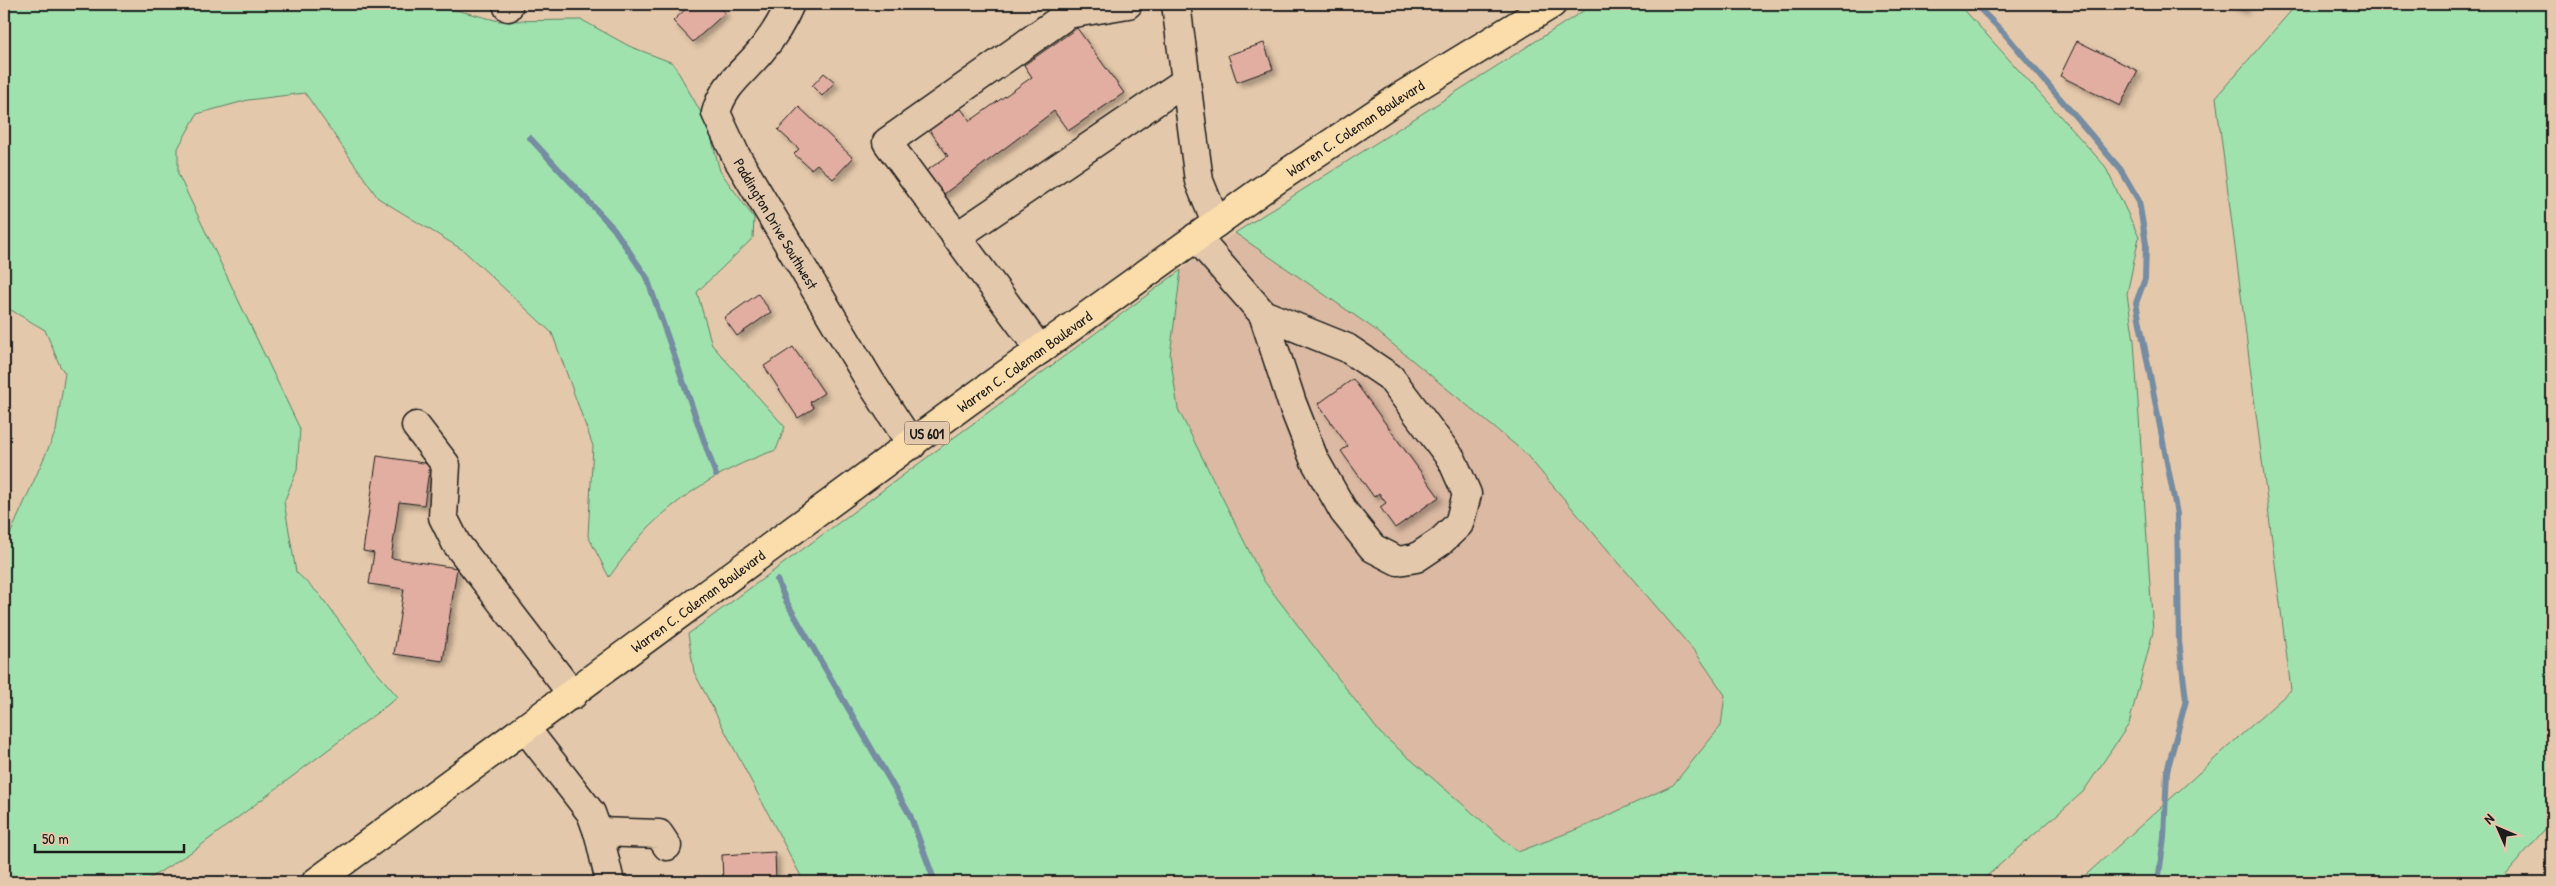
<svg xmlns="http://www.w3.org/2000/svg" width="2556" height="886" viewBox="0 0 2556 886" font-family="'Patrick Hand',sans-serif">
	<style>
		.built { fill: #dbb9a2 }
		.green { fill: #9fe2ad; stroke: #5e7f64 }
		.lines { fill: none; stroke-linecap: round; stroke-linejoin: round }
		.stream { stroke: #748ca1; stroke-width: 6 }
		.building { fill: #e2aea1; stroke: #1c1c1c; filter: url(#shadow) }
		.minor-casing { stroke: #1c1c1c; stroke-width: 31 }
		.highway-casing { stroke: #1c1c1c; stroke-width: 31 }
		.minor { stroke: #e4c8ab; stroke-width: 28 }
		.highway { stroke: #faddab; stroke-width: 28 }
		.labels { text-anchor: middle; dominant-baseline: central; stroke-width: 4; stroke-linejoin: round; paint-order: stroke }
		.shield { fill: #e4c8ab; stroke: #585047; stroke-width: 1 }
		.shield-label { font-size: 14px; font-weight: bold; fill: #1c1c1c }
		.street-label { font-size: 15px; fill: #1c1c1c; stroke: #e4c8ab }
	</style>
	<defs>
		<filter id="shadow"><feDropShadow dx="4.5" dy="4.5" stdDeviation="2.5" flood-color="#0004"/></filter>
	</defs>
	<rect width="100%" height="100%" fill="#e4c8ab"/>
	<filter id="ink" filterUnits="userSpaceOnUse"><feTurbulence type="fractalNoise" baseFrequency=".02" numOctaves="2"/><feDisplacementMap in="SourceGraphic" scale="10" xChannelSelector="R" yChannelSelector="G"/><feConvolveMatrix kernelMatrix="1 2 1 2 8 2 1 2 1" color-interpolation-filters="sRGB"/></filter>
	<g filter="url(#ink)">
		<path class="built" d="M1235,233L1373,328L1524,452L1696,653L1725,695L1721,726L1673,785L1588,825L1518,852L1380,733L1264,581L1178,409L1170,355L1181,270Z"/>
		<path class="green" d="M4,4H405L452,9L499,21L582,20L629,46L673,63L708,125L720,171L754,218L753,238L697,292L712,345L785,427L776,450C729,466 686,491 650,526C635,541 622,560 609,577L588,536L593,446L552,333L463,250L378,198L305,93L248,100L197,114L178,148V174L300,429L297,470L284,502L296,572L320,595L373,668L398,697L196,849L144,882H4V548L56,431L65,373L60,366L45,330L4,306Z
			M1594,4H1959L2105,166L2139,237L2127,294L2134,341L2153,632L2129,724L2083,792L1980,882H804L694,672L688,634L1181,270L1170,355L1178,409L1264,581L1380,733L1518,852L1588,825L1673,785L1721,726L1725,695L1696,653L1524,452L1373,328L1235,233Z
			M2297,4H2552V821L2499,882H2078L2291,690L2216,97Z"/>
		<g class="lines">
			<path class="stream" d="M1975,4L2005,34L2121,170L2139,201L2146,244L2145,279L2136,303L2177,514L2179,641L2186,700L2167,771L2164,837L2158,882
				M530,138L614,229L647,278L716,475
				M777,580L786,601L910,815L935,882"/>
		</g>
		<path class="building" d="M691,4H716L725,13L693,42L673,21Z
			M2229,4H2246L2243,10Z
			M1077,28L1124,93L1068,131L1054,111L940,197L923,173L948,156L928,128L959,106L970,121L1032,77L1024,65Z
			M2077,41L2138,71L2120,106L2060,76Z
			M1264,43L1273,69L1237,82L1228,55Z
			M824,73L835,82L822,96L812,86Z
			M799,107L853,158L833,179L817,164L811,169L794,154L799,149L778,130Z
			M758,294L771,312L737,336L724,318Z
			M793,347L824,393L810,402L814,408L798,418L764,366Z
			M1353,379L1439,497L1395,528L1380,507L1386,503L1379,493L1374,497L1341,451L1348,446L1318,404Z
			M377,456L430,464L424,505L399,502L391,558L457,568L443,661L394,654L404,589L369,584L374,553L363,551Z
			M775,852L776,882H723L722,855Z"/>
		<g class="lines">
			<defs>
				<g id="minor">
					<path d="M507,4L508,7"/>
					<path id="s1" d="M790,4C783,20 773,37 761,51C744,72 723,85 716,113L736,156L870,381L912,445"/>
					<path d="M1176,4L1199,181L1216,223"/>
					<path d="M956,237L1186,81"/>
					<path d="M1196,237L1263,314L1292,403L1314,459L1344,512L1373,548L1398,561L1416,558L1440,542L1459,524L1467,494L1452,460L1390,377L1347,348L1263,314"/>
					<path d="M1040,350L887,142L1068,14L1128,4"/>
					<path d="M416,426L446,465L443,517L456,543L573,695"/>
					<path d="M526,729L591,813L599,835L610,882"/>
					<path d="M598,832L659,834L667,846"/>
				</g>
				<g id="highway">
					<path id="s2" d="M316,882L966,403L1269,185L1400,97L1552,4"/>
				</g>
			</defs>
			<use href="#minor" class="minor-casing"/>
			<use href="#highway" class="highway-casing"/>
			<use href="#minor" class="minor"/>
			<use href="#highway" class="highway"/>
		</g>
	</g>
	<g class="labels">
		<rect class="shield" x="904.5" y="421.5" width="45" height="23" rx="4"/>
		<g class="shield-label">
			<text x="927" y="433">US 601</text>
		</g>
		<g class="street-label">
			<text stroke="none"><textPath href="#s2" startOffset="1284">Warren C. Coleman Boulevard</textPath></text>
			<text stroke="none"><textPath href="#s1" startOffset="259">Paddington Drive Southwest</textPath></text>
			<text stroke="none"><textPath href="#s2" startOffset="879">Warren C. Coleman Boulevard</textPath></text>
			<text stroke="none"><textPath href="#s2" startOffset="474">Warren C. Coleman Boulevard</textPath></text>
		</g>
	</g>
	<rect width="2556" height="886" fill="none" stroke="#e4c8ab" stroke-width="20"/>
	<rect x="10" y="10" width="2536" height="866" fill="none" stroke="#1c1c1c" stroke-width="2" filter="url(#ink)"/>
	<g transform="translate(2498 828) rotate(315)" stroke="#e4c8ab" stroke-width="4" paint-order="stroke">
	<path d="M0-4L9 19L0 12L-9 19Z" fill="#1c1c1c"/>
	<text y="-8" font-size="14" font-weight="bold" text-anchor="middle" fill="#1c1c1c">N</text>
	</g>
	<path d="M35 844v8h149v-8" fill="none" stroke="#1c1c1c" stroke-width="2.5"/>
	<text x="42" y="844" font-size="15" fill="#1c1c1c" stroke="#e4c8ab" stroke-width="4" paint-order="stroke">50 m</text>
</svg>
